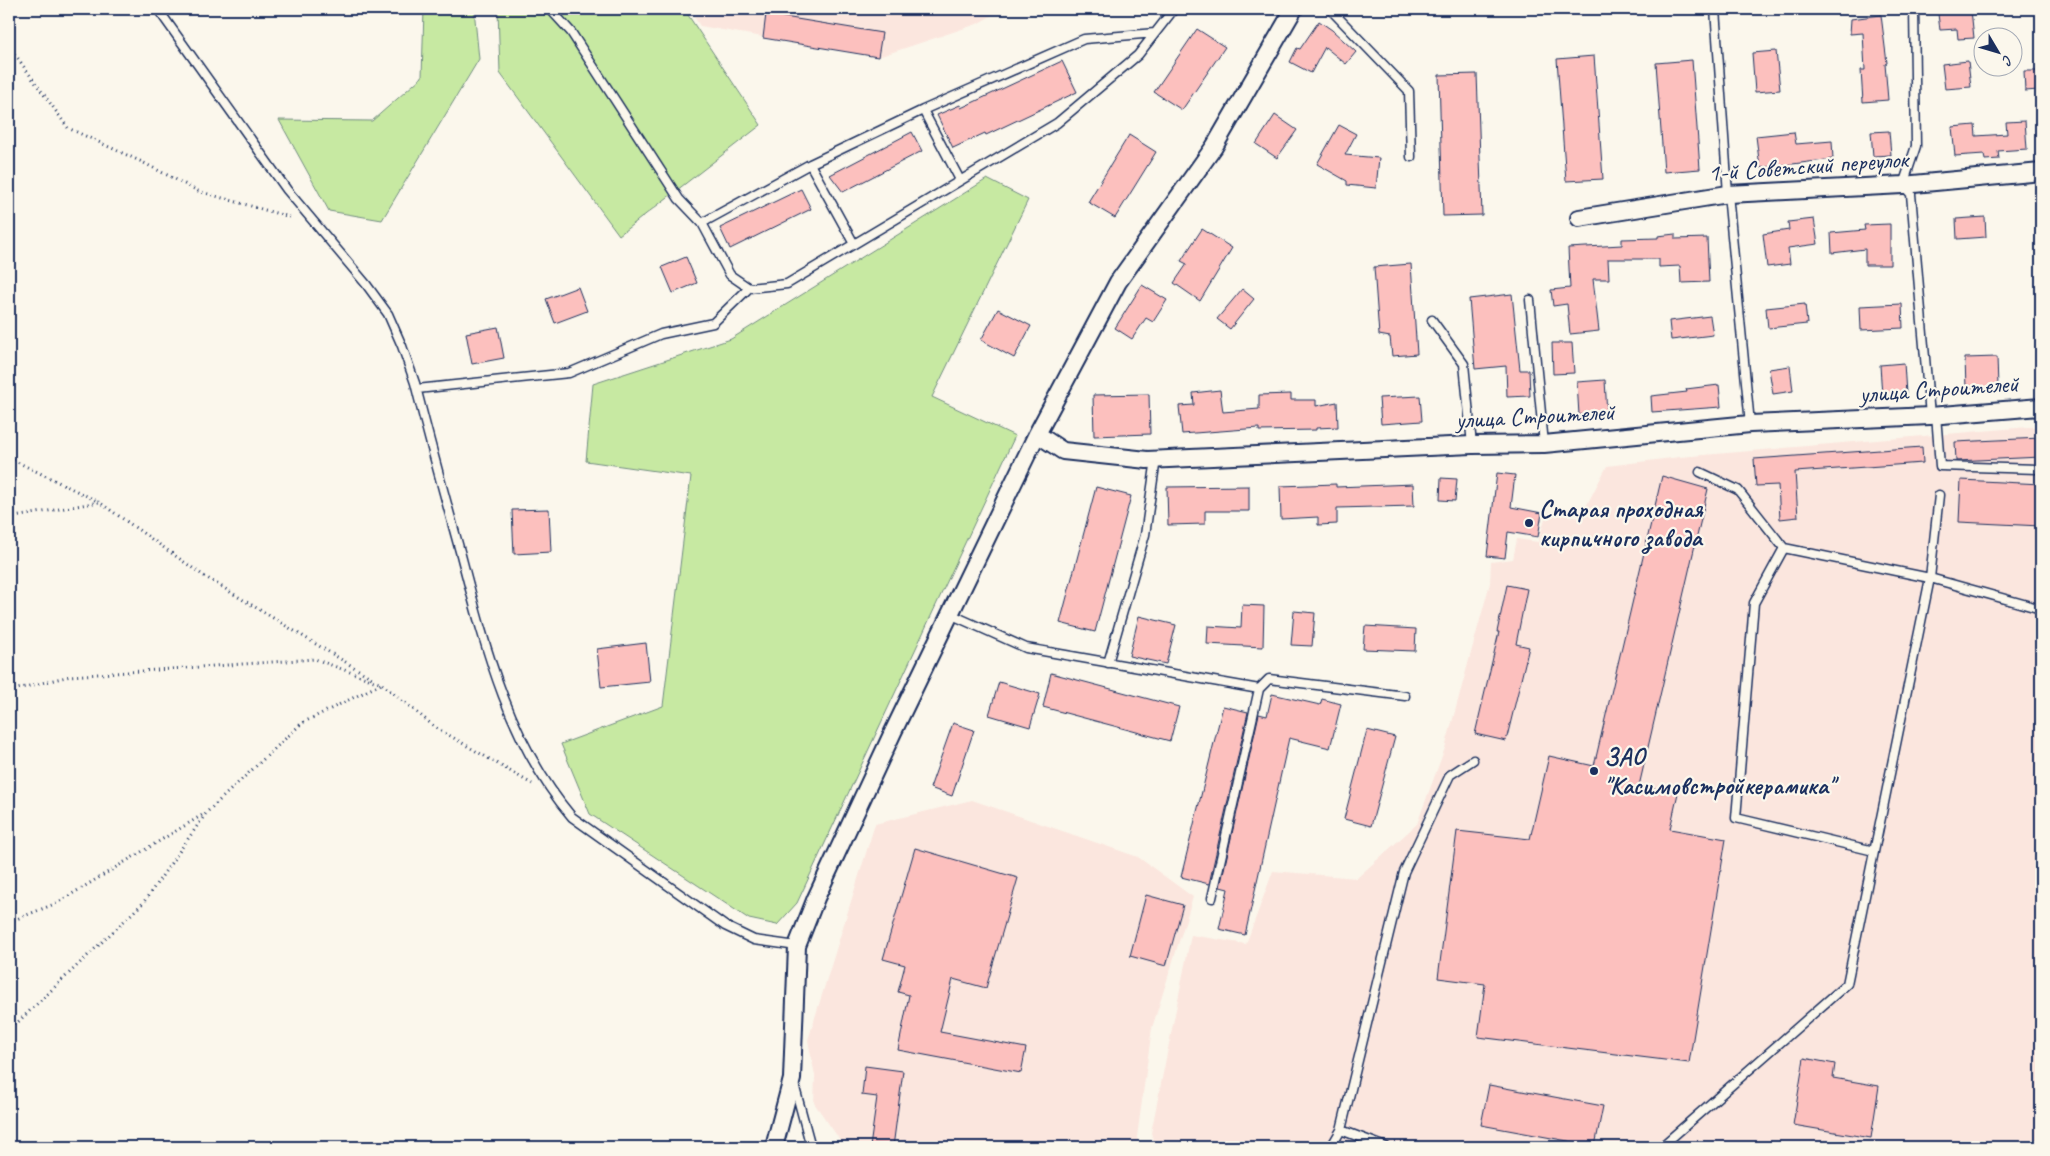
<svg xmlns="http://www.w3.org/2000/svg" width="2050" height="1156" viewBox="0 0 2050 1156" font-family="Caveat,sans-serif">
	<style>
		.built { fill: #fbe6de }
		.green { fill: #c7e9a2; stroke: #718c80 }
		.building { fill: #fcc0be; stroke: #1b2f5e }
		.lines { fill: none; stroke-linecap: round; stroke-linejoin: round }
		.service-casing { stroke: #1b2f5e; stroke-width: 11 }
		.minor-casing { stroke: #1b2f5e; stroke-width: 20 }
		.path { stroke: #1b2f5e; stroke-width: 3; stroke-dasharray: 1 4; stroke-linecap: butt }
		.service { stroke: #fbf7ec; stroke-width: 8 }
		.minor { stroke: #fbf7ec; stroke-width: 16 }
		.poi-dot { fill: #1b2f5e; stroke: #fbf7ec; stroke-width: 2 }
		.labels { text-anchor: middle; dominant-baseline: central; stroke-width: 4.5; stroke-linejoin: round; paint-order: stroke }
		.street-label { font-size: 25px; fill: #1b2f5e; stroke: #fbf7ec }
		.poi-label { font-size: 25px; font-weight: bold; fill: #1b2f5e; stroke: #fbf7ec; text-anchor: start }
	</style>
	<rect width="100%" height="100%" fill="#fbf7ec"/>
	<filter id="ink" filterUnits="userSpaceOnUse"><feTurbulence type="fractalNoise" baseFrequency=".02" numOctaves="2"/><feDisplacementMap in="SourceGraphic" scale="10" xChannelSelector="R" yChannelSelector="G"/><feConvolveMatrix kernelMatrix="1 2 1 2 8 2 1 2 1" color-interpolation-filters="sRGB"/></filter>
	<g filter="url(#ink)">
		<path class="built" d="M689,9H1003L977,24L878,57L700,26Z
			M2041,426V1147H1156L1151,1133L1191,935L1246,944L1273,871L1357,878L1417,824L1445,748L1490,583L1491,562L1513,559L1517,539L1538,542L1547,512L1580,518L1607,466L1680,457Z
			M972,800L1138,857L1193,897L1152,1028L1137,1137L1140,1147H845L814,1103L815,1076L808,1040L875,824Z"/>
		<path class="green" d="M424,9H474L479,59L382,220L329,211L279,120L372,121L422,77Z
			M498,9H684L761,125L619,235L500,73Z
			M987,179L1028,200L932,397L1015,436L797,903L777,925L749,919L590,814L561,744L663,706L691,476L586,461L593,384L731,339Z"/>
		<path class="building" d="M1971,10L1974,38L1958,39L1957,29L1940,30L1938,14Z
			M766,14L882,33L878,57L763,38Z
			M1881,15L1887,63L1885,64L1888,100L1863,102L1861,70H1865L1863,33L1850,34L1851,19Z
			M1319,21L1332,30L1356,52L1346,64L1325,47L1311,73L1290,62L1297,48L1300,49Z
			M1197,29L1225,47L1182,110L1154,92Z
			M1776,51L1780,90L1755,92L1752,53Z
			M1594,56L1603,179L1566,181L1557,59Z
			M1692,60L1700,169L1664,172L1656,63Z
			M1062,61L1077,92L986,135L985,133L953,148L937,115L960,105L961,108Z
			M1968,61L1971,87L1945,89L1942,64Z
			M2024,71H2039V90L2025,91Z
			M1477,74L1482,215L1443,216L1439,75Z
			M1275,115L1297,130L1277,158L1256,144Z
			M2025,121L2027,149L1998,151L1999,159L1985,160L1984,154L1955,156L1952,127L1975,125L1976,136L2007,134L2006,122Z
			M1339,125L1356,134L1345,155L1379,158L1376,188L1347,185V181L1317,164Z
			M1889,131L1891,155L1873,156L1871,132Z
			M912,132L922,151L843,192L830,175Z
			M1794,132L1796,144L1832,141L1833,159L1760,168L1756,136Z
			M1129,135L1156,152L1115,218L1088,202Z
			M801,189L811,209L730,249L720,228Z
			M1985,217L1986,237L1957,239L1956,219Z
			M1814,219L1818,244L1788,248L1790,264L1767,267L1763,234L1789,230L1788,222Z
			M1890,224V265H1865V249L1832,253L1831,233L1865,230L1864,225Z
			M1202,229L1232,248L1200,301L1174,283L1187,264L1181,261Z
			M1675,234V239L1707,238L1709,282L1681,283L1680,266L1659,267V259H1608L1609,279H1593L1599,331L1570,334L1567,304L1553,306L1551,290L1570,288L1568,248L1622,245V239L1658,238V236Z
			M686,257L697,283L673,293L662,267Z
			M1411,264L1417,354L1392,356L1390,337L1379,335L1374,267Z
			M1142,285L1167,300L1153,322L1146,318L1132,339L1115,328Z
			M578,287L587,311L555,323L546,299Z
			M1242,289L1254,299L1230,329L1217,319Z
			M1512,294L1520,370H1529L1530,396L1507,397L1506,366L1475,369L1469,299Z
			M1805,304L1807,324L1768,328L1766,308Z
			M1902,304L1903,328L1861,330L1860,306Z
			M998,309L1031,326L1014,358L981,340Z
			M1710,316L1713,335L1671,340L1669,321Z
			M498,327L504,358L472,364L466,333Z
			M1552,343H1572L1574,373L1553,374Z
			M1997,357L1998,387L1966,388L1965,358Z
			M1904,363L1906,394L1882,396L1880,365Z
			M1790,366L1793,391L1773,394L1769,369Z
			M1605,380L1607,414L1579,415L1577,382Z
			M1719,385L1721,407L1652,412L1651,396L1687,392L1686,389Z
			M1220,390L1223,412L1259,409V395L1291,394V400H1316V406L1337,402L1338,427L1316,428V430L1259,431V428L1182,434L1179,406L1194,405L1193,393Z
			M1149,394L1150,434L1094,436L1093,395Z
			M1420,396L1422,421L1381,424L1379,398Z
			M2041,438V457L1956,461L1955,442Z
			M1922,447L1923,463L1795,472L1798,517L1780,519L1778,485L1756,486L1754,459Z
			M1497,473L1515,475L1511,507L1542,513L1538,537L1508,532L1505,558L1487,556Z
			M1662,476L1708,489L1639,786L1678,793L1670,829L1726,839L1689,1063L1478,1037L1485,984L1438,978L1457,831L1530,839L1549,756L1594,766Z
			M1441,478L1457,479L1455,501L1440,500Z
			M1961,480L2041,484V526L1959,522Z
			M1336,484V487L1413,484L1414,506L1337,508V524L1318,525V517L1281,519L1280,486Z
			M1249,486V511H1205V524L1168,525L1167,487Z
			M1096,487L1131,496L1095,632L1060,623Z
			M549,509L551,552L514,554L512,510Z
			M1507,585L1527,589L1516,644L1529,647L1506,741L1475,734L1499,632H1497Z
			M1242,605L1264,606L1263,647L1207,644L1208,626L1241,628Z
			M1294,611L1315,613L1312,646L1291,645Z
			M1139,616L1176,625L1166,664L1129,656Z
			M1365,626L1416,629L1415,651L1363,649Z
			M646,643L650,682L601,687L597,649Z
			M1051,673L1179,707L1170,741L1043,707Z
			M999,682L1040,694L1030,727L989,715Z
			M1272,694L1320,705L1322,699L1341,704L1330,748L1289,738L1245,935L1219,929L1228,889L1220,887L1259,714L1267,716Z
			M1223,706L1248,712L1209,884L1181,877Z
			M953,723L974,730L952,796L930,788Z
			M1367,730L1395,737L1371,826L1344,819Z
			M915,848L1018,878L986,988L953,979L940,1032L1026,1048L1021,1073L898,1050L909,995L898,992L905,965L883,959Z
			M1146,895L1183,905L1166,966L1130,956Z
			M1804,1058L1835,1064L1833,1078L1879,1086L1871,1138L1793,1125Z
			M865,1066L903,1071L893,1147H870L877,1097L862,1095Z
			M1489,1085L1603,1106L1595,1146L1481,1125Z"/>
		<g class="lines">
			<defs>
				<path id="service" d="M550,9L571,32L679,199L702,223L730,275L749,288L787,284L1057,123L1138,55L1174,9
					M1330,9L1409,91L1411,157
					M1715,9L1728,194L1750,424
					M1914,9L1916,146L1903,185L1911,194L1930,416
					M160,12L287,190L366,284L388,314L402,346L415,383C429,440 445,497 461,555C485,647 509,743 572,817L725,926L754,940L797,946
					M923,110L960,180
					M810,164L854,244
					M702,223L810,164L923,110L1084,39L1155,33
					M1530,300L1544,444
					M1432,320L1464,364L1472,445
					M417,389L569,373L661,334L713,323L749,288
					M1936,415L1940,466L2038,469
					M1939,495L1930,578L2041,609
					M1784,548L1754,603L1736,818L1874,851
					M950,614L1026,648L1259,689L1212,898
					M1108,663L1145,535L1156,459
					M1259,689L1269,679L1405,696
					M794,1084L811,1147
					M1341,1130L1386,1147
					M1331,1147L1341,1130L1404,872L1450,775L1473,760
					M1661,1147L1847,984L1930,578L1784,548L1738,490L1700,472"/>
				<path id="minor" d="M1579,218L1728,194L1903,185L2041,172
					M1037,434L1063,451L1147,460L1472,445L1544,444L1750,424L1930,416L2041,407
					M774,1147L792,1079L797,946L816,898L893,732L1037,434L1118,282L1214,147L1294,9"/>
			</defs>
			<use href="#service" class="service-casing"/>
			<use href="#minor" class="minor-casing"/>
			<path class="path" d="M9,46L68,128L142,162L198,191L293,218
				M9,458L99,502
				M9,518L99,502L204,576L375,680
				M9,691L70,676L315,659L382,684L435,727L532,784
				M9,922L57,903L204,814
				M9,1025L18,1022L143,903L207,812L302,723L381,684"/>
			<use href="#service" class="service"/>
			<use href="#minor" class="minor"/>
		</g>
	</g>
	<g class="poi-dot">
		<circle cx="1529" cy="523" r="5"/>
		<circle cx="1594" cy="771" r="5"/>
	</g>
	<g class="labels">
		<g class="street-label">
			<text transform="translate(1808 166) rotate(-4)">1-й Советский переулок</text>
			<text transform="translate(1939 389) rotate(-4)">улица Строителей</text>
			<text transform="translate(1535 416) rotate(-3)">улица Строителей</text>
		</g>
		<g class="poi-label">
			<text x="1539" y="509">Старая проходная<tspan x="1539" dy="29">кирпичного завода</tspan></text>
			<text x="1604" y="757">ЗАО<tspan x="1604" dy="29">"Касимовстройкерамика"</tspan></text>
		</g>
	</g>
	<rect width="2050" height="1156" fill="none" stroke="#fbf7ec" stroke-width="30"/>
	<rect x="15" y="15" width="2020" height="1126" fill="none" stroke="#1b2f5e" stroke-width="2" filter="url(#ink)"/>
	<g transform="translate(1998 52) rotate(128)"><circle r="24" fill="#fbf7ec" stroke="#a1a7b3"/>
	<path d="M0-4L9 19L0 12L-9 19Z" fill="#1b2f5e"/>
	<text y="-8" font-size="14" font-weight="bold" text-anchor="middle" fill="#1b2f5e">С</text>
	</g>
</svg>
